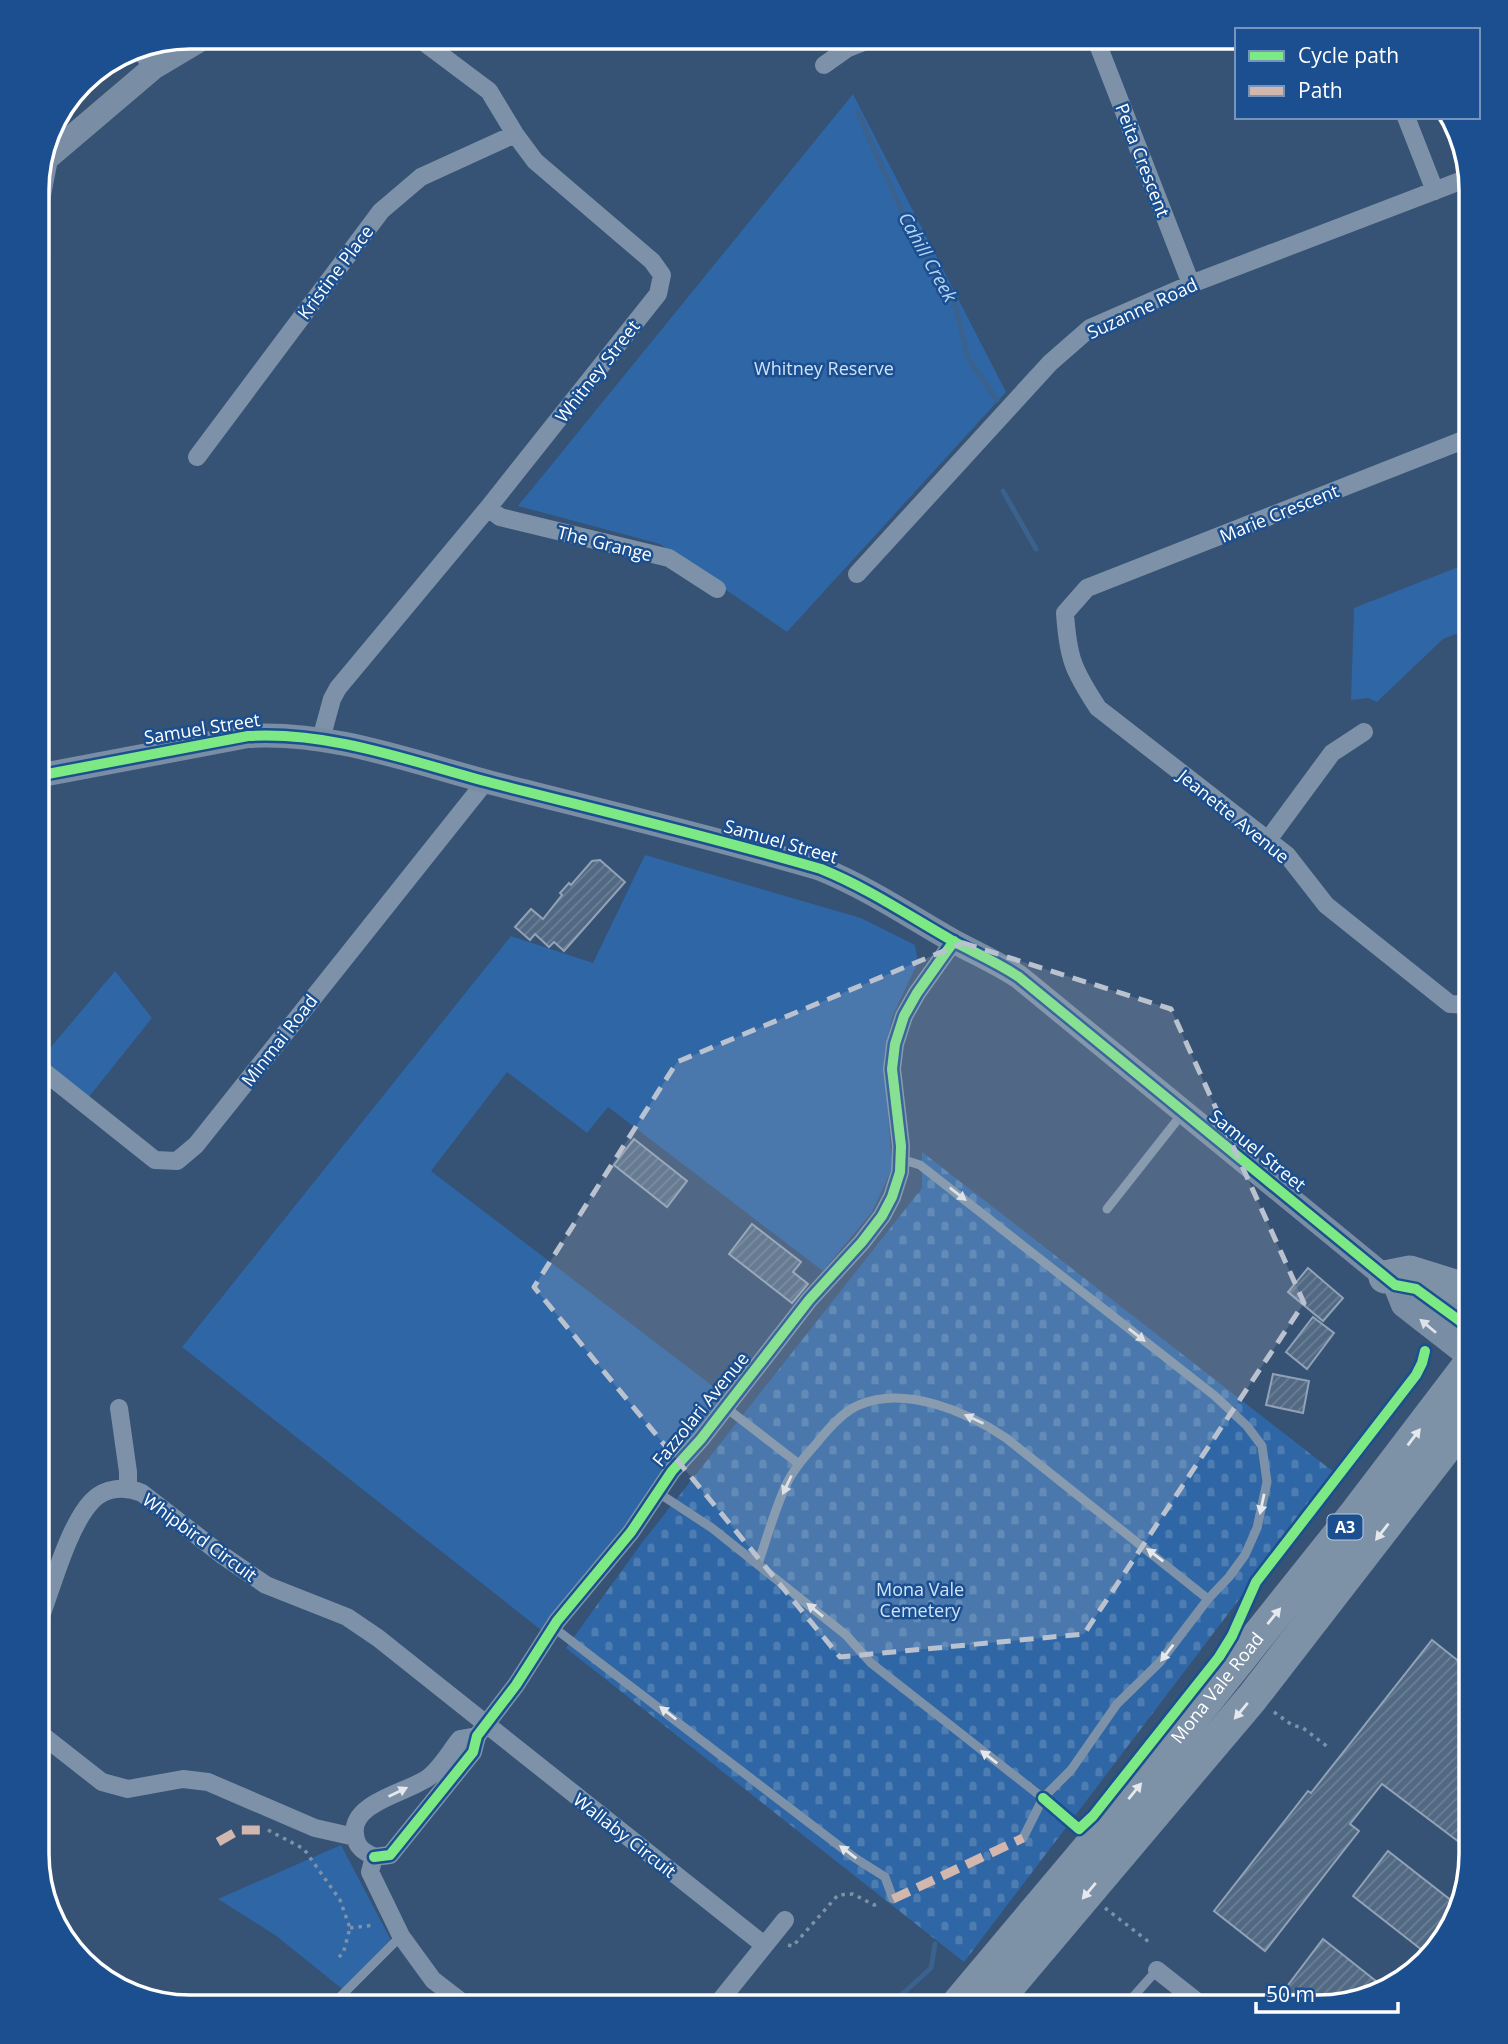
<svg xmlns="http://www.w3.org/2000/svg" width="1508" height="2044" viewBox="0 0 1508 2044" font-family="'Open Sans',sans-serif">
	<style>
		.cemetery { fill: url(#cemetery-stones) }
		.green { fill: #2f66a5 }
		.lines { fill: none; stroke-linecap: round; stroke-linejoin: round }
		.stream { stroke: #3b618d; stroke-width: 5 }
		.building { fill: url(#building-hatch); stroke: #92a2b6; stroke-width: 2 }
		.path { stroke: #7d92a8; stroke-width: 3.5; stroke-dasharray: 3.5 5; stroke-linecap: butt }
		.lane { stroke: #7d92a8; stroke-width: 9 }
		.street { stroke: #7d92a8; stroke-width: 18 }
		.secondary { stroke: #798da4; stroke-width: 24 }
		.highway { stroke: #7e92a7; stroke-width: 33 }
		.quiet { stroke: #d1b7ad; stroke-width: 9; stroke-dasharray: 18 9; stroke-linecap: butt }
		.cycleway-casing { stroke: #1b4f8f; stroke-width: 15 }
		.cycleway { stroke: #7ce984; stroke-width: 10 }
		.oneway { fill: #e5e9ee }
		.oneway2 { fill: #dee2e8 }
		.oneway3 { fill: #e5e9ed }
		.marked { fill: #b9c2ce; fill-opacity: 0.2; stroke: #b9c2ce; stroke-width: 5; stroke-dasharray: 14 9; stroke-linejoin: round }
		.labels { text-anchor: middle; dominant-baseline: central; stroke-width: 5; stroke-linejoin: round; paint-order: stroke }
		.shield { fill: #1b4f8f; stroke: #bbcadd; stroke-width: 2 }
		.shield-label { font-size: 16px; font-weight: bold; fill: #fff }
		.street-label { font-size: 18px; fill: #fff; stroke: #1b4f8f }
		.park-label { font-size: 18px; fill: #cfe3fa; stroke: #1b4f8f }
		.water-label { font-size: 19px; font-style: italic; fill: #b5d3f5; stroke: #1b4f8f }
		.rim { fill: none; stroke: #fff; stroke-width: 3.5 }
	</style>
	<defs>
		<pattern id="cemetery-stones" width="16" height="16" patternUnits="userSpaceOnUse" patternTransform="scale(1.75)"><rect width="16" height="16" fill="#2f66a5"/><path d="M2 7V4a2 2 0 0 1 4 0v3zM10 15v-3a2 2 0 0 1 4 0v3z" fill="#4e7db2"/></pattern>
		<pattern id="building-hatch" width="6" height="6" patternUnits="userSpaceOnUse" patternTransform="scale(1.75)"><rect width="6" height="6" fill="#526984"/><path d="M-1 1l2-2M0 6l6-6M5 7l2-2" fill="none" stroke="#6c8096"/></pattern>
	</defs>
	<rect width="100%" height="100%" fill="#365274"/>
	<path class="cemetery" d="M922,1152L1335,1473L964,1962L566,1648L641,1544L922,1188Z"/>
	<path class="green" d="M853,94L1006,392L787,632L660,544L518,506Z
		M1471,562V628L1443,639L1377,702L1368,698L1351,700L1354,608Z
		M645,855L861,918L915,945L918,962L892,1017L884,1057L892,1169L872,1212L823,1271L608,1107L587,1133L507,1072L431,1171L727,1397L541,1630L182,1347L511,936L593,963Z
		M115,971L152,1018L88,1098L40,1060Z
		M341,1845L393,1944L346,1992L275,1935L218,1899Z"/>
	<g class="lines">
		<path class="stream" d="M858,113L920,252L953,296L968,358L997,400
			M1003,491L1036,549
			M888,2007L931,1968L935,1944"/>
	</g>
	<path class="building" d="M600,860L625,882L564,951L554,942L549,947L535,934L530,940L515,927L531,909L543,919L562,895L560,893L569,883L571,885L592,861Z
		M634,1139L687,1181L667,1207L614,1165Z
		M752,1224L801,1262L793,1272L808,1284L792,1303L729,1254Z
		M1308,1268L1343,1298L1323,1321L1288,1292Z
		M1313,1317L1334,1333L1307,1369L1286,1352Z
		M1273,1374L1309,1381L1303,1413L1266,1405Z
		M1432,1640L1471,1671V1851L1382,1784L1350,1824L1359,1831L1265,1951L1214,1911L1308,1791L1311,1793Z
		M1388,1851L1457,1905L1451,1931L1427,1954L1353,1896Z
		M1323,1939L1386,1989L1318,2007H1308L1285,1989Z"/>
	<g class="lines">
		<path class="path" d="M1422,1363L1427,1366
			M1274,1712L1292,1725L1303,1728L1328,1747
			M268,1830L304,1849L340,1900L350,1928L343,1954L337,1958
			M1105,1908L1149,1942
			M350,1928L375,1925
			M788,1945L793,1946L838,1895L853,1894L874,1905L880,1903"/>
		<path class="lane" d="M901,1159L920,1165L1215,1396L1247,1426L1262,1446L1267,1482L1257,1528L1245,1555L1229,1577L1208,1599L1160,1662L1117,1704L1071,1770L1043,1798L1023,1838
			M1107,1209L1182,1114
			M725,1407L799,1464
			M657,1492L712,1528L846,1635L871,1663L1043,1798
			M758,1564C767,1538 775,1508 787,1483C794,1469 805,1456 816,1444C827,1430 842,1412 859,1405C905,1385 968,1412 1006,1438L1208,1599
			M553,1627L855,1858L885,1877L893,1899
			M330,2007L401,1936
			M1124,2007L1157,1970"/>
		<path class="street" d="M1095,37L1191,284
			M138,47L153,68
			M824,65L848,48L876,37
			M1406,117L1435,191
			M197,457L381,211L421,177L515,134
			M488,508L500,517L669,558L717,589
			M857,574L1050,363L1090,328L1191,284L1468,178
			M321,739L332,699L338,688L488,508L658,294L662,275L652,261L535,161L515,134L489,91L417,37
			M1268,840L1332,753L1364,732
			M1471,1005L1450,1004L1326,905L1287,855L1098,708C1073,670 1068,658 1065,613L1087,588L1466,439H1471
			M37,1066L155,1160L177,1161L196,1145L486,781
			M119,1408L128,1472V1487
			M37,1620L41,1616C53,1584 69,1525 92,1501C105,1487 126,1486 142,1493L222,1555L266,1585L347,1617L378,1638L764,1945
			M37,1731L102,1782L128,1789L183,1779L208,1782L315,1828L355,1837
			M374,1857L390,1855L473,1752L477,1736L516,1685L557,1621L631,1532L672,1471L701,1439L809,1300L862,1242L882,1216L892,1197L900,1172L901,1146L892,1069L895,1044L904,1016L917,993L954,941
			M374,1857C363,1851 356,1847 355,1834C350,1802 410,1792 429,1777C441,1768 451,1750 460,1739L477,1736
			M374,1857L370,1872L401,1936L433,1980L468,2007
			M1157,1970L1204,2007
			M715,2007L785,1920"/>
		<path class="secondary" d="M46,159L153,68L205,37
			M37,205L46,159L44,154
			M37,776L248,736C332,731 412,762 492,783C602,811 712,837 821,869C868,888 909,916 953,941C975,953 998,963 1019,977L1395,1285L1416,1289L1471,1329
			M1395,1285L1403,1305L1471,1358"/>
		<g class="highway">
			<path d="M1385,1277L1410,1272L1471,1291"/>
			<path id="s1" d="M955,2007L1092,1844L1356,1513L1471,1362"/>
			<path d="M991,2007L1252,1698L1471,1415"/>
		</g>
		<path class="quiet" d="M218,1842L239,1830H268
			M893,1899L1023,1838"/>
		<defs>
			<path id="cycleway" d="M37,776L248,736C332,731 412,762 492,783C602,811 712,837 821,869C868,888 909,916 953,941C975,953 998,963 1019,977L1395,1285L1416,1289L1471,1329
				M1043,1798L1079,1829L1093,1816L1219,1657L1232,1636L1256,1582L1416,1375L1422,1363L1425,1351
				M374,1857L390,1855L473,1752L477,1736L516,1685L557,1621L631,1532L672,1471L701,1439L809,1300L862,1242L882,1216L892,1197L900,1172L901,1146L892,1069L895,1044L904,1016L917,993L954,941"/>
		</defs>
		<use href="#cycleway" class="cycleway-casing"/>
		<use href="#cycleway" class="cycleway"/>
	</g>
	<defs><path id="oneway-solid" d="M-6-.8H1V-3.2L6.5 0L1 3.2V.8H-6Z" transform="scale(1.75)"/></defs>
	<g class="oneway">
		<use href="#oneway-solid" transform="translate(958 1194) rotate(38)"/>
		<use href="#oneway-solid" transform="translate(1137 1335) rotate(38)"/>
		<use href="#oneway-solid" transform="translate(974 1419) rotate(-155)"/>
		<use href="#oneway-solid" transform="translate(787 1485) rotate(115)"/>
		<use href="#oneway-solid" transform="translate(1262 1504) rotate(102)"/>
		<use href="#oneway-solid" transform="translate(1155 1555) rotate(-142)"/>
		<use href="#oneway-solid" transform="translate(815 1610) rotate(-141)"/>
		<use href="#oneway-solid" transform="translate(1167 1653) rotate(127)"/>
		<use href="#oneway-solid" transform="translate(668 1713) rotate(-142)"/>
		<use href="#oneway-solid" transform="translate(989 1757) rotate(-142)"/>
		<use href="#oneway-solid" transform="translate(398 1792) rotate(-26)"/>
		<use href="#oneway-solid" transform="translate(848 1852) rotate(-143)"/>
	</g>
	<use class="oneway2" href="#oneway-solid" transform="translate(1428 1326) rotate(-140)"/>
	<g class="oneway3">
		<use href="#oneway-solid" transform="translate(1414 1437) rotate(-53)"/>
		<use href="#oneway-solid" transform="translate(1382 1532) rotate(128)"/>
		<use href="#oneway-solid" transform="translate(1274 1616) rotate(-51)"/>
		<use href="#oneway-solid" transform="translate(1241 1711) rotate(130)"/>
		<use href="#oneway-solid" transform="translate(1135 1791) rotate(-51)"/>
		<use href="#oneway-solid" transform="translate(1089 1891) rotate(130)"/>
	</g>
	<path class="marked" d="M963,943L1171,1009L1304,1303L1084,1634L840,1657L534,1287L677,1062Z"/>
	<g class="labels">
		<rect class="shield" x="1327.5" y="1514.5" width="35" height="25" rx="5"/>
		<g class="shield-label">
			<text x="1345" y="1527">A3</text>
		</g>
		<g class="street-label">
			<text transform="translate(1143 160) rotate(69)">Peita Crescent</text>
			<text transform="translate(335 272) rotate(-53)">Kristine Place</text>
			<text transform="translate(1142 308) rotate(-25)">Suzanne Road</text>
			<text transform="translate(597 371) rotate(-52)">Whitney Street</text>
			<text transform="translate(1279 513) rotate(-22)">Marie Crescent</text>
			<text transform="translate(605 543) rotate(14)">The Grange</text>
			<text transform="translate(202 728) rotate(-9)">Samuel Street</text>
			<text transform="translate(1234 816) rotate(39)">Jeanette Avenue</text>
			<text transform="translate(781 841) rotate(16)">Samuel Street</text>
			<text transform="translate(279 1040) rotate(-52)">Minmai Road</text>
			<text transform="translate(1258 1150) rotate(39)">Samuel Street</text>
			<text transform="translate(700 1409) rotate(-51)">Fazzolari Avenue</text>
			<text transform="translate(200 1537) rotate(36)">Whipbird Circuit</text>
			<text stroke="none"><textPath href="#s1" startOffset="413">Mona Vale Road</textPath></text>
			<text transform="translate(625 1835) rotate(38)">Wallaby Circuit</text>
		</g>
		<g class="park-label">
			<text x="824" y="368">Whitney Reserve</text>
			<text x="920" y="1589">Mona Vale<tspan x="920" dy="21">Cemetery</tspan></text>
		</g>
		<g class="water-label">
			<text transform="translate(928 257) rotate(61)">Cahill Creek</text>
		</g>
	</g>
	<path d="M0 0H1508V2044H0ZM190 49H1318A141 141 0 0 1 1459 190V1854A141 141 0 0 1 1318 1995H190A141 141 0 0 1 49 1854V190A141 141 0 0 1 190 49Z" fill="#1b4f8f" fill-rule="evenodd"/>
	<path class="rim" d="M190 49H1318A141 141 0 0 1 1459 190V1854A141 141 0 0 1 1318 1995H190A141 141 0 0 1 49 1854V190A141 141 0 0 1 190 49Z"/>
	<rect x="1235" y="28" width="245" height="91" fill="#1b4f8f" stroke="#7695bc" stroke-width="2"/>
	<rect x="1249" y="51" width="35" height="10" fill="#7ce984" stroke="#7695bc" stroke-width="2"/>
	<text x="1298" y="63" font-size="21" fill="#ffffff">Cycle path</text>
	<rect x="1249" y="86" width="35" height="10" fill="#d1b7ad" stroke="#7695bc" stroke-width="2"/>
	<text x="1298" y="98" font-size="21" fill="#ffffff">Path</text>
	<path d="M1256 2002v10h142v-10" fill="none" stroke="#ffffff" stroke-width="3.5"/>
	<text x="1266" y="2002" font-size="21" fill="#ffffff" stroke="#1b4f8f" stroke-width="5" paint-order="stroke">50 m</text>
</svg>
